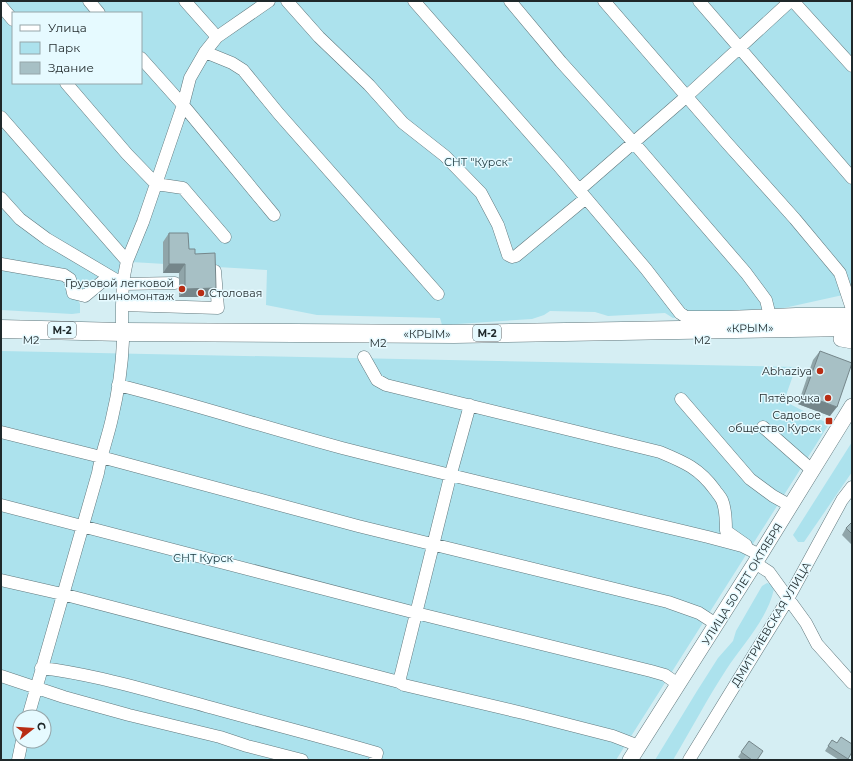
<svg xmlns="http://www.w3.org/2000/svg" width="853" height="761" viewBox="0 0 853 761" font-family="Montserrat,sans-serif">
	<style>
		.green { fill: #ace2ed; fill-rule: evenodd }
		.lines { fill: none; stroke-linecap: round; stroke-linejoin: round }
		.minor-casing { stroke: #61787d; stroke-width: 13 }
		.major-casing { stroke: #61787d; stroke-width: 16 }
		.highway-casing { stroke: #61787d; stroke-width: 19 }
		.minor { stroke: #fff; stroke-width: 12 }
		.major { stroke: #fff; stroke-width: 15 }
		.highway { stroke: #fff; stroke-width: 18 }
		.wall { fill: #90a5a9 }
		.shaded-wall { fill: #75868a }
		.building { fill: #a7c0c5; stroke: #75868a }
		.poi-dot { fill: #b82d14; stroke: #e6faff; stroke-width: 1.5 }
		.labels { text-anchor: middle; dominant-baseline: central; stroke-width: 3; stroke-linejoin: round; paint-order: stroke }
		.shield { fill: #e6faff; stroke: #5b676a; stroke-width: 1 }
		.shield-label { font-size: 10px; font-weight: bold; fill: #1f282a }
		.park-label { font-size: 11px; fill: #17353c; stroke: #e6faff }
		.poi-label { font-size: 11px; fill: #1f282a; stroke: #e6faff; text-anchor: end }
		.street-label { font-size: 11px; fill: #1f282a; stroke: #e6faff }
	</style>
	<rect width="100%" height="100%" fill="#d5eef3"/>
	<path class="green" d="M1,1H852V293L784,308L703,312L673,318L665,313L608,316L595,312L550,311L544,315L532,319L442,325L440,318L317,315L266,305L267,270L131,262L119,279L99,274L93,284L78,300L80,304V313L72,314L1,310ZM13,13H141V83H13Z
		M1,351L796,367L784,401L829,424L616,760H1ZM20,717H44V741H20Z
		M852,442V472L804,542H798L793,535Z
		M767,583L770,584L774,589C767,620 743,644 726,670C707,699 691,730 673,760H655L697,691L718,658L733,641L736,631L762,586Z"/>
	<g class="lines">
		<defs>
			<path id="minor" d="M89,1L99,13
				M185,1L217,37
				M287,1L319,37L369,85L403,123L445,156L481,193L498,225L508,255L512,257L516,256L586,198
				M414,1L558,165L646,269L680,313L686,317H727L796,314H852
				M510,1L561,62L634,143L746,273L766,300L770,316
				M604,1L727,143L795,219L840,273L852,309
				M699,1L852,178
				M793,1L852,66
				M1,6L13,20
				M205,52L232,63L243,70L279,114L438,294
				M141,58L183,105L274,215
				M66,83L127,154L156,184L183,188L225,237
				M1,117L127,261
				M579,190L687,96L787,4L792,1
				M1,198L20,219L47,239L123,284L175,283
				M1,264L64,275L70,279L73,293L85,296L109,276
				M122,305L218,308L215,271
				M122,332V305L123,281L127,261L143,222L183,105L190,78L205,52L217,37L269,1
				M364,357L377,380L386,385L660,452C684,462 699,468 715,490C717,493 720,496 722,500C726,509 726,521 726,531L746,545
				M118,385C194,404 267,428 342,448C464,479 586,508 708,537L742,546L760,555
				M681,399L750,479L773,496L791,506
				M763,427L813,471
				M1,432L101,457L358,526L668,602L699,613L716,624
				M1,505L416,613L651,671L665,675L678,684
				M755,563L769,572L806,623L817,644L852,683
				M1,580L62,594L399,682L404,685L523,713L613,736L639,746
				M41,668C93,674 144,690 195,703C255,720 316,735 377,753L375,760
				M1,676L64,697L129,715L220,737L247,746L302,760
				M399,682L450,477L470,405
				M28,717L98,473C101,454 108,437 112,418C118,393 122,367 123,341
				M18,760L22,741
				M689,760L788,599L842,500L852,487"/>
			<path id="major" d="M841,339L852,341
				M630,760L755,563L852,406"/>
			<path id="highway" d="M1,329L122,332L454,334L852,327"/>
		</defs>
		<use href="#minor" class="minor-casing"/>
		<use href="#major" class="major-casing"/>
		<use href="#highway" class="highway-casing"/>
		<use href="#minor" class="minor"/>
		<use href="#major" class="major"/>
		<use href="#highway" class="highway"/>
	</g>
	<path class="wall" d="M169,233L189,249L195,254L216,288L209,297H179V273H163V242Z
		M820,351L830,416L798,404L813,360Z
		M852,522V545L842,535L846,528Z
		M832,740L852,752L847,760H839L825,751Z
		M749,741L757,760H742L738,757Z"/>
	<path class="shaded-wall" d="M169,264H185L179,273H163Z
		M216,288L209,297H179L185,289Z
		M804,395L837,407L830,416L798,404Z"/>
	<path class="building" d="M169,233H188L189,249H195V254L215,253L216,288L185,289V264H169Z
		M820,351L852,363L837,407L804,395Z
		M852,522V534L846,528Z
		M841,737L852,744V752L848,759L828,746L832,740L837,743Z
		M749,741L763,751L757,760H752L741,752Z"/>
	<g class="poi-dot">
		<circle cx="182" cy="289" r="4"/>
		<circle cx="201" cy="293" r="4"/>
		<circle cx="820" cy="371" r="4"/>
		<circle cx="828" cy="398" r="4"/>
		<rect x="825" y="417" width="8" height="8" rx="2"/>
	</g>
	<g class="labels">
		<g class="shield">
			<rect x="48" y="322" width="28" height="16" rx="3"/>
			<rect x="473" y="325" width="28" height="16" rx="3"/>
		</g>
		<g class="shield-label">
			<text x="62" y="330">М-2</text>
			<text x="487" y="333">М-2</text>
		</g>
		<g class="park-label">
			<text x="478" y="162">СНТ "Курск"</text>
			<text x="203" y="558">СНТ Курск</text>
		</g>
		<g class="poi-label">
			<text x="174" y="283">Грузовой легковой<tspan x="174" dy="13">шиномонтаж</tspan></text>
			<text x="209" y="293" text-anchor="start">Столовая</text>
			<text x="812" y="371">Abhaziya</text>
			<text x="820" y="398">Пятёрочка</text>
			<text x="821" y="415">Садовое<tspan x="821" dy="13">общество Курск</tspan></text>
		</g>
		<g class="street-label">
			<text transform="translate(750 328) rotate(-1)">«КРЫМ»</text>
			<text x="427" y="334">«КРЫМ»</text>
			<text transform="translate(31 340) rotate(1)">М2</text>
			<text transform="translate(702 340) rotate(-1)">М2</text>
			<text x="378" y="343">М2</text>
			<text transform="translate(742 584) rotate(-58)">УЛИЦА 50 ЛЕТ ОКТЯБРЯ</text>
			<text transform="translate(771 624) rotate(-59)">ДМИТРИЕВСКАЯ УЛИЦА</text>
		</g>
	</g>
	<rect width="853" height="761" fill="none" stroke="#1f282a" stroke-width="4"/>
	<rect x="12" y="12" width="130" height="72" fill="#e6faff" stroke="#96a6aa"/>
	<rect x="20" y="25" width="20" height="6" fill="#ffffff" stroke="#96a6aa"/>
	<text x="48" y="32" font-size="12" fill="#1f282a">Улица</text>
	<rect x="20" y="42" width="20" height="12" fill="#ace2ed" stroke="#96a6aa"/>
	<text x="48" y="52" font-size="12" fill="#1f282a">Парк</text>
	<rect x="20" y="62" width="20" height="12" fill="#a7c0c5" stroke="#96a6aa"/>
	<text x="48" y="72" font-size="12" fill="#1f282a">Здание</text>
	<g transform="translate(32 729) rotate(73)"><circle r="19" fill="#e6faff" stroke="#96a6aa"/>
	<path d="M0-3L7 15L0 10L-7 15Z" fill="#b82d14"/>
	<text y="-6" font-size="11" font-weight="bold" text-anchor="middle" fill="#1f282a">С</text>
	</g>
</svg>
